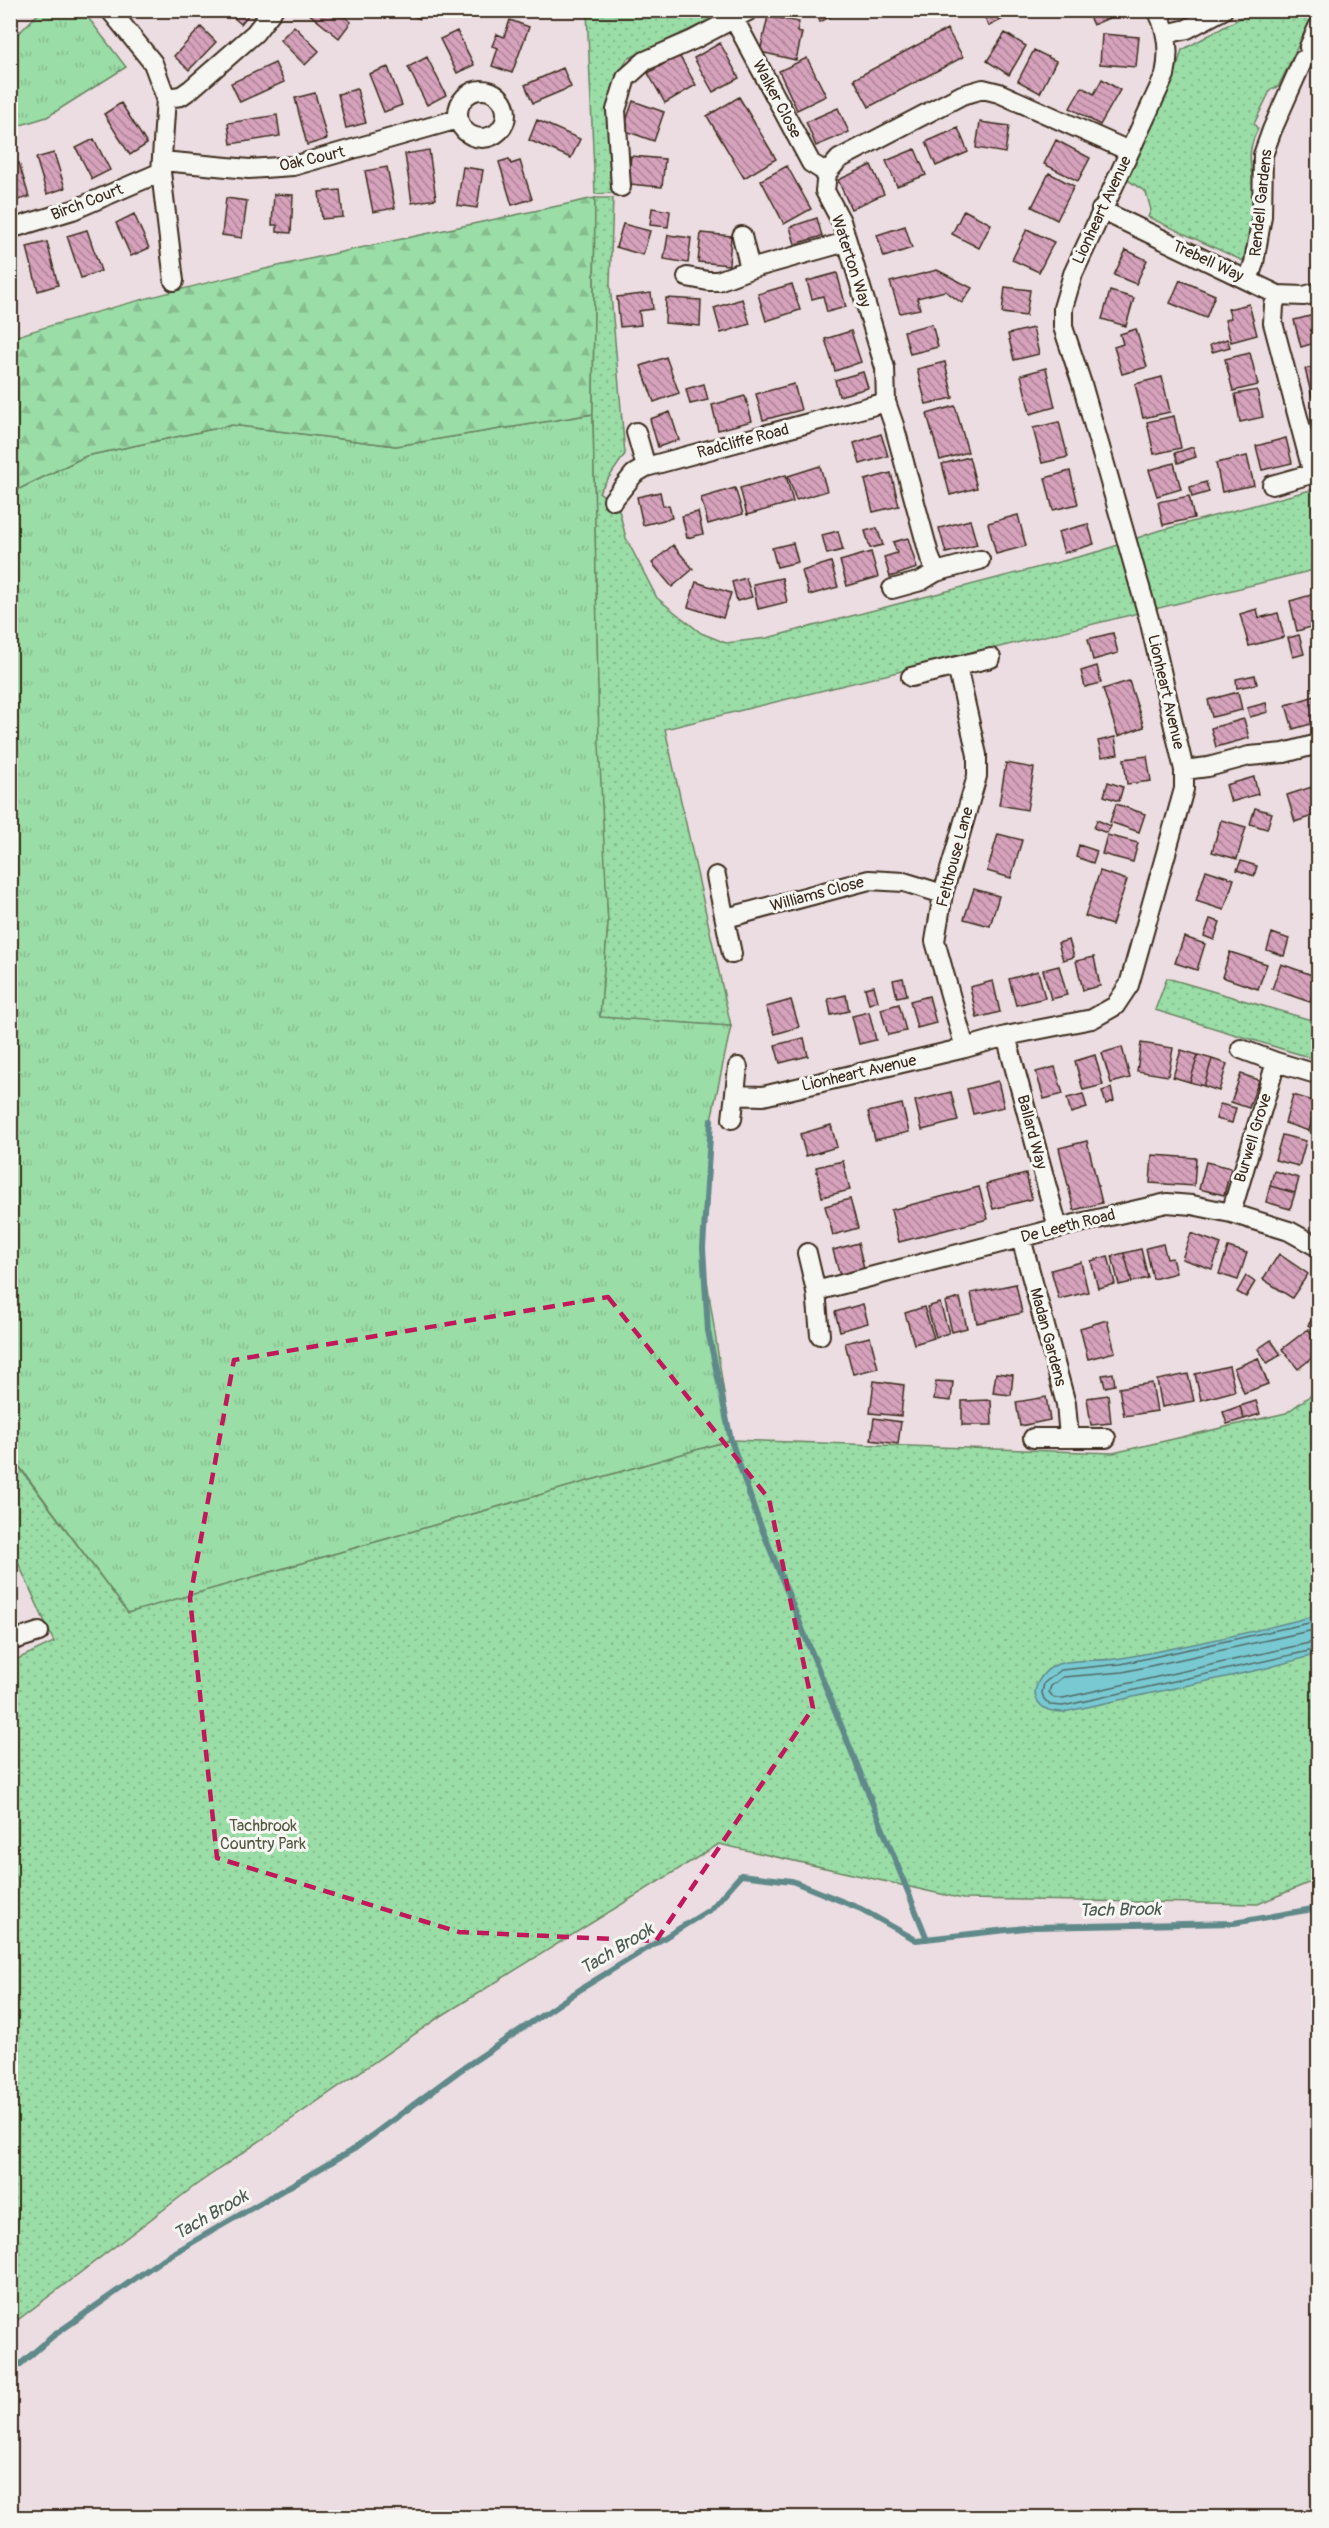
<svg xmlns="http://www.w3.org/2000/svg" width="1329" height="2528" viewBox="0 0 1329 2528" font-family="Pangolin,sans-serif">
	<style>
		.grass { fill: url(#grass-tufts); stroke: #6a8462; stroke-width: 1.5 }
		.forest { fill: url(#forest-firs); stroke: #6a8462; stroke-width: 1.5 }
		.park { fill: url(#park-dots); stroke: #6a8462; stroke-width: 1.5 }
		.water { fill: #78c9d2; stroke: #60898a; stroke-width: 1.5 }
		.lines { fill: none; stroke-linecap: round; stroke-linejoin: round }
		.shore { stroke: #536a66; stroke-width: 1.5 }
		.stream { stroke: #60898a; stroke-width: 6 }
		.building { fill: url(#building-back-hatch); stroke: #3b2a1e; stroke-width: 1.5 }
		.street-casing { stroke: #3b2a1e; stroke-width: 22 }
		.street { stroke: #f6f6f2; stroke-width: 18 }
		.marked { fill: none; stroke: #c2185b; stroke-width: 4.5; stroke-dasharray: 12 8; stroke-linejoin: round }
		.labels { text-anchor: middle; dominant-baseline: central; stroke-width: 6; stroke-linejoin: round; paint-order: stroke }
		.street-label { font-size: 16px; fill: #3b2a1e; stroke: #f6f6f2 }
		.park-label { font-size: 16px; fill: #535740; stroke: #f6f6f2 }
		.water-label { font-size: 18px; font-style: italic; fill: #4d5a54; stroke: #f6f6f2 }
	</style>
	<defs>
		<pattern id="grass-tufts" width="24" height="20" patternUnits="userSpaceOnUse" patternTransform="scale(1.5)"><rect width="24" height="20" fill="#9adda7"/><path d="M3 7l-1-3M5 7V3M7 7l1-3M15 17l-1-3M17 17v-4M19 17l1-3" fill="none" stroke="#86be8f"/></pattern>
		<pattern id="forest-firs" width="22" height="20" patternUnits="userSpaceOnUse" patternTransform="scale(1.5)"><rect width="22" height="20" fill="#9adda7"/><path d="M5 1l3.5 6h-7zM16 11l3.5 6h-7z" fill="#86be8f"/></pattern>
		<pattern id="park-dots" width="8" height="8" patternUnits="userSpaceOnUse" patternTransform="scale(1.5)"><rect width="8" height="8" fill="#9adda7"/><path d="M2 2h.1M6 6h.1" fill="none" stroke="#86be8f" stroke-width="1.8" stroke-linecap="round"/></pattern>
		<pattern id="building-back-hatch" width="6" height="6" patternUnits="userSpaceOnUse" patternTransform="scale(1.5)"><rect width="6" height="6" fill="#d6a2bc"/><path d="M-1 5l2 2M0 0l6 6M5-1l2 2" fill="none" stroke="#af8498"/></pattern>
	</defs>
	<rect width="100%" height="100%" fill="#ecdde2"/>
	<filter id="ink" filterUnits="userSpaceOnUse"><feTurbulence type="fractalNoise" baseFrequency=".0167" numOctaves="2"/><feDisplacementMap in="SourceGraphic" scale="12" xChannelSelector="R" yChannelSelector="G"/><feConvolveMatrix kernelMatrix="1 2 1 2 8 2 1 2 1" color-interpolation-filters="sRGB"/></filter>
	<g filter="url(#ink)">
		<path class="grass" d="M41,11H83L126,67L47,117L11,128V41Z
			M593,414L598,672L608,924L600,1016L731,1026L711,1120L703,1254L731,1440L128,1613L11,1455V493L86,456L232,425L396,446Z"/>
		<path class="forest" d="M595,198L593,414L396,446L232,425L86,456L11,493V338C199,277 401,240 595,198Z"/>
		<path class="park" d="M587,11H729L627,59L612,90L613,193L595,194Z
			M1253,11H1315L1278,87L1271,89L1254,124L1258,129C1244,155 1253,170 1254,197C1255,217 1247,241 1243,261L1148,217L1151,210L1146,192L1126,179L1174,76L1182,50Z
			M595,198H613L610,284L625,454L599,492L618,506L626,538L657,598L701,633L726,643L767,638L1101,551L1154,532L1318,488V569L665,729L731,1026L600,1017L608,924L599,744L593,414Z
			M1167,978L1318,1022V1060L1155,1010Z
			M1318,1390V1879L1258,1904L963,1899L719,1844L438,2018L196,2185L11,2325V1662L54,1642L11,1547L10,1455L128,1613L731,1440L1113,1453L1286,1413Z"/>
		<path class="water" d="M1318,1615V1654L1263,1669L1064,1712C1054,1711 1046,1712 1039,1703C1028,1689 1044,1669 1058,1664C1076,1658 1103,1662 1122,1658C1187,1646 1254,1632 1318,1615Z"/>
		<g class="lines">
			<path class="shore" d="M1318,1621L1121,1664L1061,1670L1044,1683L1042,1693L1044,1699L1050,1705L1063,1706L1318,1649
				M1318,1629L1123,1672L1063,1677L1051,1686L1049,1692L1054,1698H1063L1318,1641"/>
			<path class="stream" d="M711,1120L703,1248L708,1331L731,1440L756,1514L927,1939
				M10,2373L53,2336L160,2261L354,2149L459,2071L584,1987L711,1909L741,1875L792,1881L861,1909L916,1940L1034,1927L1234,1923L1318,1908"/>
		</g>
		<path class="building" d="M225,10H252L241,24Z
			M309,10H336L351,22L339,38L308,13Z
			M400,10H424L420,19Z
			M815,10H843L820,22Z
			M981,10H1014L1015,13L989,26Z
			M1086,10H1119L1120,13L1093,25Z
			M768,16L799,22L797,32L802,33L796,60L760,52Z
			M510,20L529,27L512,73L492,66L498,48L492,46L497,34L504,37Z
			M294,26L319,51L305,65L280,40Z
			M201,27L216,42L189,70L174,56Z
			M947,29L963,57L869,107L854,79Z
			M457,31L474,65L457,73L440,39Z
			M1005,33L1026,46L1009,75L987,61Z
			M1102,34L1139,37L1136,67L1100,64Z
			M720,43L739,78L713,92L694,58Z
			M1034,50L1056,61L1040,93L1018,81Z
			M679,55L696,85L665,103L648,73Z
			M427,57L446,95L427,105L408,67Z
			M807,58L826,96L797,110L779,71Z
			M275,63L284,82L240,102L231,83Z
			M388,67L402,105L384,112L369,74Z
			M563,68L571,87L533,103L525,85Z
			M1102,79L1120,90L1100,125L1070,108L1082,87L1094,94Z
			M357,89L366,123L346,128L338,94Z
			M315,93L327,139L307,145L295,98Z
			M739,97L776,159L744,178L707,116Z
			M633,101L664,112L654,141L623,130Z
			M121,103L147,144L130,155L104,114Z
			M838,108L849,132L816,146L806,122Z
			M277,115L280,136L231,144L228,123Z
			M537,120L580,139L571,158L529,140Z
			M980,122L1009,126L1005,153L976,148Z
			M958,128L968,152L936,166L926,142Z
			M94,139L110,170L92,179L76,148Z
			M1056,140L1090,158L1078,181L1044,164Z
			M915,149L926,175L897,186L886,161Z
			M429,150L436,199L412,203L405,154Z
			M54,153L65,188L47,194L36,158Z
			M631,156L665,159L662,187L628,184Z
			M509,159L511,164L520,161L532,199L512,205L499,162Z
			M19,163L29,197L10,202V165Z
			M871,165L884,194L851,209L838,180Z
			M787,166L811,209L784,224L761,180Z
			M387,167L395,208L373,212L365,171Z
			M463,167L483,170L477,208L457,205Z
			M1049,173L1074,186L1057,220L1032,207Z
			M340,190L343,217L322,219L319,192Z
			M274,194L293,195L291,233L277,232V225H272Z
			M226,198L247,201L242,238L222,235Z
			M652,208L670,211L668,227L650,225Z
			M964,210L991,224L979,248L952,234Z
			M134,214L149,248L131,256L116,223Z
			M817,218L822,236L795,244L790,227Z
			M623,224L650,231L643,255L616,247Z
			M905,226L912,248L884,257L877,235Z
			M1027,229L1054,242L1039,272L1012,260Z
			M87,230L101,271L81,278L67,236Z
			M701,233L731,236L729,265L698,262Z
			M668,235L691,238L688,263L664,259Z
			M47,242L58,285L38,291L27,247Z
			M1126,250L1147,260L1136,284L1114,275Z
			M937,270L972,288L962,303L945,291L917,298L920,309L900,313L890,282Z
			M837,273L846,307L827,312L823,296L812,299L807,281Z
			M1180,280L1215,295L1206,318L1170,303Z
			M792,284L800,310L766,321L758,294Z
			M1005,287L1030,290L1026,316L1002,313Z
			M1110,291L1134,298L1126,326L1102,319Z
			M651,293L653,309L639,311L641,325L620,327L617,297Z
			M666,298L701,300L700,326L665,323Z
			M742,299L750,324L721,333L714,308Z
			M1249,304L1257,335L1231,342L1225,320L1231,318L1228,309Z
			M1314,315L1316,326H1318V342L1301,347L1294,320Z
			M932,324L938,347L910,354L904,331Z
			M1033,328L1039,354L1014,360L1008,334Z
			M1136,329L1147,367L1122,374L1114,347L1123,344L1120,334Z
			M851,331L861,362L835,371L825,339Z
			M1227,339L1230,347L1212,352L1210,345Z
			M1250,353L1258,385L1233,391L1225,359Z
			M666,357L679,393L654,402L641,366Z
			M945,362L953,398L926,404L917,369Z
			M1318,366V395L1312,397L1305,369Z
			M1046,368L1055,407L1030,414L1021,375Z
			M863,372L868,388L839,396L835,380Z
			M1162,377L1170,412L1143,418L1135,384Z
			M704,384L708,400L690,404L686,389Z
			M794,384L801,410L763,420L756,394Z
			M1257,390L1263,417L1240,422L1235,394Z
			M745,396L752,421L718,430L712,405Z
			M955,406L968,452L940,460L927,414Z
			M670,412L679,440L658,447L650,419Z
			M1174,416L1181,448L1154,454L1147,422Z
			M1059,422L1068,457L1042,463L1033,428Z
			M881,434L888,456L860,464L854,443Z
			M1286,438L1292,463L1262,470L1256,446Z
			M1193,447L1196,457L1178,463L1175,453Z
			M1247,456L1254,485L1222,492L1216,463Z
			M969,457L977,488L950,495L942,464Z
			M1174,463L1181,489L1157,496L1149,470Z
			M820,466L827,491L796,500L788,476Z
			M1070,471L1078,504L1053,510L1045,478Z
			M891,473L899,506L873,512L865,480Z
			M786,475L793,502L747,515L740,488Z
			M1206,482L1209,492L1192,497L1190,487Z
			M735,488L743,514L708,524L701,498Z
			M660,492L663,506L669,505L672,518L643,525L637,497Z
			M1189,496L1194,518L1163,525L1158,502Z
			M698,512L703,534L687,538L682,516Z
			M1018,515L1026,546L996,554L988,523Z
			M970,520L977,545L946,553L939,528Z
			M1088,524L1094,544L1064,553L1058,532Z
			M877,528L883,545L870,548L865,531Z
			M838,531L843,550L827,554L822,535Z
			M908,538L917,568L890,577L884,557L897,553L893,542Z
			M793,543L798,562L777,567L772,548Z
			M673,545L693,569L672,587L652,563Z
			M871,552L878,577L847,586L840,561Z
			M831,562L838,587L809,595L802,571Z
			M746,578L752,597L737,601L732,582Z
			M782,578L787,602L758,609L753,584Z
			M696,582L731,593L723,618L688,607Z
			M1318,593V625L1297,631L1290,601Z
			M1257,609L1259,618L1278,613L1284,637L1249,646L1240,614Z
			M1113,633L1118,653L1093,660L1088,639Z
			M1299,635L1304,654L1293,657L1288,638Z
			M1097,666L1101,683L1085,687L1081,671Z
			M1255,675L1257,684L1237,688L1236,679Z
			M1129,681L1144,727L1118,736L1103,689Z
			M1238,692L1242,710L1212,717L1208,700Z
			M1315,696L1318,707V722L1293,729L1286,705Z
			M1266,703L1268,712L1250,717L1247,708Z
			M1244,719L1249,738L1216,747L1211,728Z
			M1115,737L1118,754L1102,757L1098,741Z
			M1147,756L1151,781L1127,784L1124,759Z
			M1006,763L1034,768L1027,810L999,805Z
			M1254,777L1258,794L1231,802L1226,785Z
			M1108,782L1123,787L1119,801L1104,796Z
			M1318,785V814L1295,822L1287,795Z
			M1116,804L1145,814L1139,832L1110,822Z
			M1255,808L1272,813L1267,829L1250,824Z
			M1097,820L1111,826L1107,833L1094,828Z
			M1221,820L1246,827L1237,859L1212,852Z
			M998,834L1022,840L1011,878L987,871Z
			M1107,835L1138,843L1133,862L1102,854Z
			M1079,845L1097,851L1093,863L1076,857Z
			M1241,861L1257,866L1254,876L1237,870Z
			M1206,870L1234,879L1224,910L1196,901Z
			M1100,871L1127,880L1112,925L1085,916Z
			M974,889L999,896L990,926L964,919Z
			M1210,919L1220,922L1214,940L1204,936Z
			M1272,933L1289,939L1284,956L1267,950Z
			M1184,937L1205,944L1197,970L1175,963Z
			M1069,940L1074,957L1063,960L1058,943Z
			M1230,952L1267,964L1258,989L1222,977Z
			M1094,957L1100,986L1083,990L1076,961Z
			M1281,964L1318,977L1310,1002L1272,989Z
			M1059,966L1067,995L1051,999L1043,970Z
			M1038,971L1045,998L1016,1005L1009,979Z
			M903,978L907,995L897,997L893,980Z
			M993,981L1000,1012L977,1018L970,987Z
			M874,986L878,1001L869,1004L865,988Z
			M846,995L849,1011L831,1015L828,999Z
			M929,996L936,1023L917,1028L910,1001Z
			M791,1000L799,1027L775,1034L766,1007Z
			M899,1004L906,1031L888,1035L881,1009Z
			M869,1012L876,1040L859,1044L852,1016Z
			M804,1038L808,1056L780,1063L775,1045Z
			M1141,1043L1173,1048L1168,1076L1137,1071Z
			M1122,1047L1130,1078L1111,1083L1102,1053Z
			M1181,1050L1198,1055L1190,1082L1173,1077Z
			M1095,1055L1103,1085L1083,1090L1075,1061Z
			M1198,1055L1212,1059L1204,1086L1190,1082Z
			M1212,1059L1227,1064L1219,1091L1204,1086Z
			M1055,1067L1063,1094L1044,1099L1036,1072Z
			M1241,1074L1259,1080L1249,1108L1231,1102Z
			M998,1081L1004,1107L973,1114L967,1089Z
			M1111,1088L1114,1101L1106,1104L1102,1091Z
			M951,1092L958,1121L922,1130L915,1101Z
			M1083,1094L1087,1108L1071,1113L1067,1098Z
			M1293,1095L1317,1102L1309,1131L1285,1123Z
			M902,1104L909,1132L875,1140L868,1112Z
			M1220,1104L1236,1108L1232,1123L1216,1119Z
			M831,1125L837,1147L806,1156L800,1134Z
			M1282,1135L1306,1141L1299,1166L1275,1160Z
			M1087,1141L1102,1203L1074,1210L1059,1148Z
			M1152,1155L1196,1158L1194,1186L1150,1183Z
			M843,1161L850,1190L822,1197L816,1167Z
			M1206,1162L1231,1168L1224,1195L1199,1189Z
			M1274,1171L1299,1178L1295,1193L1270,1186Z
			M1026,1174L1032,1199L993,1209L986,1184Z
			M1270,1186L1295,1193L1290,1209L1266,1202Z
			M979,1187L988,1219L899,1242L891,1210Z
			M850,1199L858,1228L833,1235L825,1206Z
			M1191,1233L1221,1244L1212,1269L1182,1259Z
			M858,1243L864,1269L840,1276L833,1250Z
			M1163,1244L1167,1259L1172,1258L1176,1273L1153,1279L1146,1248Z
			M1228,1247L1247,1253L1238,1280L1219,1274Z
			M1141,1249L1148,1278L1132,1282L1124,1253Z
			M1124,1253L1132,1282L1119,1285L1112,1256Z
			M1279,1254L1308,1274L1292,1298L1263,1279Z
			M1108,1256L1115,1284L1098,1288L1091,1261Z
			M1081,1262L1088,1292L1059,1299L1051,1270Z
			M1246,1276L1255,1282L1246,1297L1237,1292Z
			M1016,1284L1022,1313L977,1323L971,1293Z
			M960,1298L967,1328L952,1332L945,1302Z
			M940,1303L949,1333L936,1337L927,1307Z
			M863,1304L868,1323L840,1331L835,1312Z
			M924,1307L934,1338L914,1344L905,1313Z
			M1316,1314L1318,1316V1332L1308,1325Z
			M1107,1320L1115,1352L1088,1359L1080,1328Z
			M1308,1329L1318,1342V1353L1298,1369L1282,1349Z
			M870,1337L878,1368L853,1374L845,1343Z
			M1271,1340L1281,1355L1267,1363L1258,1349Z
			M1258,1358L1268,1384L1244,1393L1234,1368Z
			M1229,1366L1235,1391L1201,1400L1195,1374Z
			M996,1373L1013,1375L1011,1395L993,1393Z
			M1113,1373L1115,1385L1105,1387L1102,1375Z
			M1188,1374L1194,1401L1162,1407L1157,1380Z
			M874,1381L904,1385L901,1416L870,1413Z
			M936,1381L953,1382L951,1401L934,1399Z
			M1152,1383L1157,1411L1124,1416L1119,1388Z
			M1108,1395L1111,1423L1091,1425L1087,1398Z
			M1046,1397L1050,1420L1020,1426L1016,1402Z
			M991,1400L992,1425H962V1401Z
			M1256,1401L1260,1414L1244,1419L1240,1406Z
			M1240,1406L1244,1419L1227,1424L1223,1412Z
			M874,1418L901,1422L898,1444L871,1440Z"/>
		<g class="lines">
			<defs>
				<path id="street" d="M110,10L153,63L166,98L161,172L174,281
					M734,19L811,163L827,173
					M1166,34L1187,29L1223,10
					M1309,47L1318,27
					M458 114a24 24 0 1 1 48 0a24 24 0 1 1-48 0Z
					M166,98L181,96L191,89L255,33L273,10
					M162,161L249,169L293,166L458,119
					M621,187L616,110L626,78L645,61L693,40L750,10
					M1101,210L1278,295L1304,296L1318,292
					M10,229L73,210L161,172
					M742,236L750,269
					M687,277L708,281H718L750,269L846,242
					M1248,280L1254,263L1262,216L1263,155L1272,130L1303,60
					M1278,295L1274,305L1273,323L1313,474
					M636,432L646,467
					M1272,485L1318,472
					M613,500L634,474L646,467L886,402
					M936,572L930,558L894,425L886,402L885,368L841,221L825,191L827,173L839,159L962,95L983,89L999,93L1129,151
					M892,589L921,581L936,572L980,560
					M957,666L977,755V776L943,894L935,941L965,1048
					M911,677L991,658
					M1184,770L1208,767L1249,756L1284,753L1318,744
					M716,876L732,954
					M726,918L869,880L904,882L943,894
					M1006,1036L1058,1228
					M1241,1049L1276,1062L1313,1073
					M735,1095L763,1096L965,1048L1006,1036L1092,1019L1115,1006L1129,985L1184,789V770L1149,619L1082,384L1063,327V308L1073,274L1165,75C1170,52 1168,31 1157,10
					M732,1119L738,1067
					M1231,1213L1276,1062
					M1021,1238L1066,1404L1069,1437
					M807,1253L816,1291L820,1335
					M816,1291L1058,1228L1167,1203L1192,1205L1231,1213L1289,1231L1318,1247
					M1033,1438H1106
					M10,1630L14,1640L39,1632"/>
			</defs>
			<use href="#street" class="street-casing"/>
			<use href="#street" class="street"/>
		</g>
	</g>
	<path class="marked" d="M608,1297L769,1499L813,1708L656,1941L459,1932L217,1858L190,1598L234,1360Z"/>
	<g class="labels">
		<g class="street-label">
			<text transform="translate(777 99) rotate(62)">Walker Close</text>
			<text transform="translate(312 159) rotate(-13)">Oak Court</text>
			<text transform="translate(87 202) rotate(-21)">Birch Court</text>
			<text transform="translate(1261 203) rotate(-84)">Rendell Gardens</text>
			<text transform="translate(1102 210) rotate(-65)">Lionheart Avenue</text>
			<text transform="translate(851 261) rotate(72)">Waterton Way</text>
			<text transform="translate(1208 261) rotate(25)">Trebell Way</text>
			<text transform="translate(743 441) rotate(-15)">Radcliffe Road</text>
			<text transform="translate(1166 692) rotate(77)">Lionheart Avenue</text>
			<text transform="translate(955 857) rotate(-75)">Felthouse Lane</text>
			<text transform="translate(817 894) rotate(-15)">Williams Close</text>
			<text transform="translate(859 1073) rotate(-13)">Lionheart Avenue</text>
			<text transform="translate(1032 1132) rotate(75)">Ballard Way</text>
			<text transform="translate(1253 1138) rotate(-73)">Burwell Grove</text>
			<text transform="translate(1068 1226) rotate(-14)">De Leeth Road</text>
			<text transform="translate(1048 1337) rotate(75)">Madan Gardens</text>
		</g>
		<g class="park-label">
			<text x="263" y="1826">Tachbrook<tspan x="263" dy="18">Country Park</tspan></text>
		</g>
		<g class="water-label">
			<text transform="translate(1120 1910) rotate(-1)">Tach Brook</text>
			<text transform="translate(617 1949) rotate(-31)">Tach Brook</text>
			<text transform="translate(211 2215) rotate(-30)">Tach Brook</text>
		</g>
	</g>
	<rect width="1329" height="2528" fill="none" stroke="#f6f6f2" stroke-width="36"/>
	<rect x="18" y="18" width="1293" height="2492" fill="none" stroke="#3b2a1e" stroke-width="2" filter="url(#ink)"/>
</svg>
